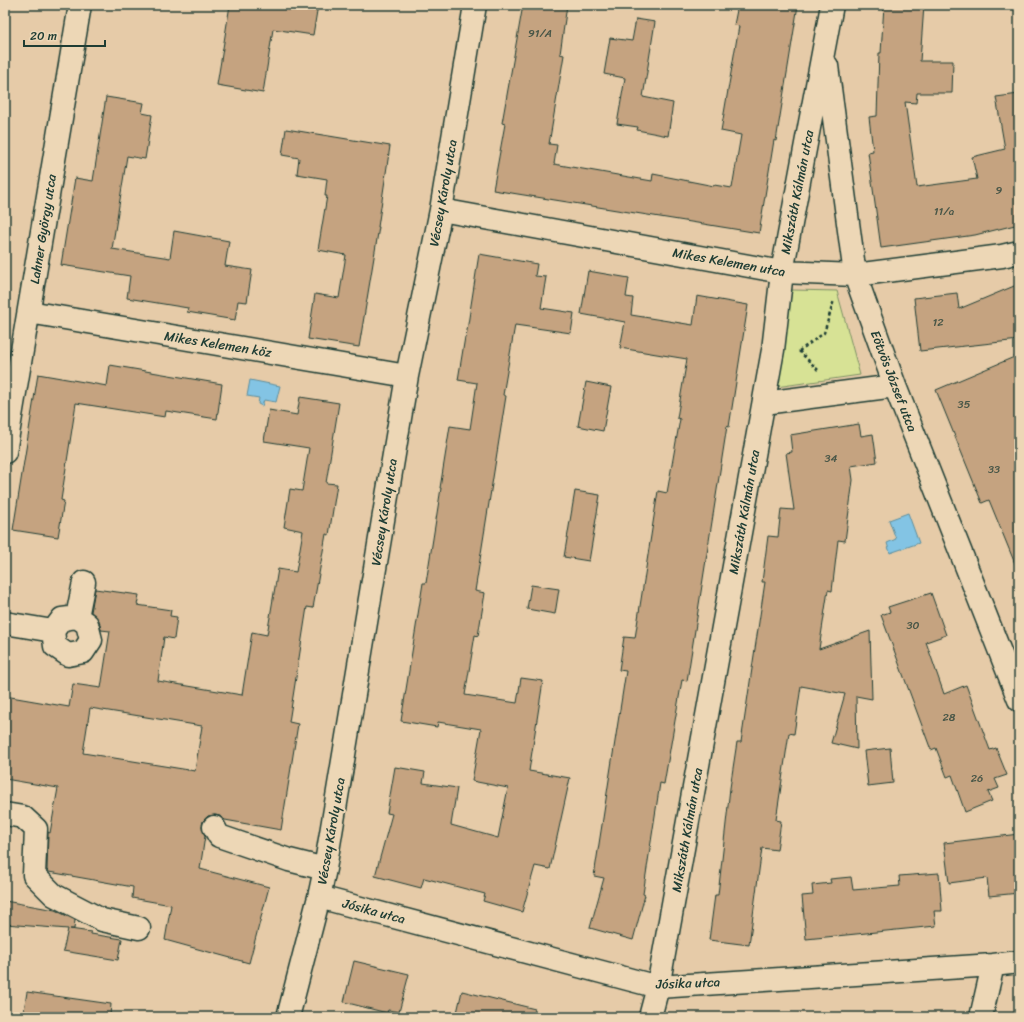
<svg xmlns="http://www.w3.org/2000/svg" width="1024" height="1022" viewBox="0 0 1024 1022" font-family="Sriracha,sans-serif">
	<style>
		.green { fill: #d7e295; stroke: #7b9064 }
		.water { fill: #83c4e4; stroke: #5b8e9e }
		.building { fill: #c5a380; stroke: #1f3d34; fill-rule: evenodd }
		.lines { fill: none; stroke-linecap: round; stroke-linejoin: round }
		.minor-casing { stroke: #1f3d34; stroke-width: 25 }
		.path { stroke: #1f3d34; stroke-width: 2.5; stroke-dasharray: 3 3; stroke-linecap: butt }
		.minor { stroke: #edd7b6; stroke-width: 22 }
		.labels { text-anchor: middle; dominant-baseline: central; stroke-width: 4; stroke-linejoin: round; paint-order: stroke }
		.number-label { font-size: 11px; fill: #485647 }
		.street-label { font-size: 13px; fill: #1f3d34; stroke: #edd7b6 }
	</style>
	<rect width="100%" height="100%" fill="#e6cba8"/>
	<filter id="ink" filterUnits="userSpaceOnUse"><feTurbulence type="fractalNoise" baseFrequency=".025" numOctaves="2"/><feDisplacementMap in="SourceGraphic" scale="8" xChannelSelector="R" yChannelSelector="G"/><feConvolveMatrix kernelMatrix="1 2 1 2 8 2 1 2 1" color-interpolation-filters="sRGB"/></filter>
	<g filter="url(#ink)">
		<path class="green" d="M792,290L837,291L860,375L776,387Z"/>
		<path class="water" d="M250,380L280,386L276,402L264,400L262,406L258,404L259,398L247,396Z
			M908,513L919,543L890,553L887,543L896,539L889,520Z"/>
		<path class="building" d="M230,5H318L313,35L273,29L263,93L217,85Z
			M523,5H567L560,54L564,55L549,144L557,145L554,164L652,181L653,174L714,186V185L732,188L741,135L721,131L739,26L734,25L738,5H798L776,141L774,140L759,233L493,190L505,124L502,123Z
			M884,5H924L920,61H953L952,93H917L916,103L905,102L917,187L977,179L972,157L1005,149L996,97L1019,94V224L975,235L881,248L868,152L873,151L869,117L877,116L879,53H881Z
			M636,19L655,22L643,97L673,103L668,136L637,130L638,127L617,124L625,78L604,74L610,38L632,41Z
			M106,97L144,103L142,113L152,115L145,159L127,156L112,249L170,258L174,231L229,241L225,266L252,270L247,302L238,301L235,320L187,312L188,308L127,298L130,276L61,265L75,178L93,181Z
			M286,129L390,146L378,227H379L359,347L308,339L315,294L339,298L346,255L318,250L327,196H325L327,179L297,174L299,158L282,155Z
			M479,254L537,264L535,276L546,277L541,308L574,313L571,333L515,325L503,395L506,396L475,591L485,593L478,636L475,635L465,695L517,703L521,678L543,681L529,771L570,778L550,869L535,866L522,912L483,901L485,894L424,878L421,888L375,876L392,814L387,813L395,767L425,772L423,783L457,788L451,825L498,838L508,788L472,781L481,729L438,722L437,727L401,721L423,583H426L441,488H440L450,426L470,429L477,383L458,380L465,337H466Z
			M588,271L629,278L626,297L633,298L631,315L693,325L697,296L748,305L729,427L727,426L687,681L682,680L664,784L660,783L643,894L645,895L633,940L590,928L604,878L594,876L626,671L619,670L624,637L635,638L658,491L667,493L680,419L677,418L687,359L620,348L625,322L581,314Z
			M1019,284V340L920,351L914,298L957,293L959,309Z
			M1019,355V571H1018L989,500L982,503L936,390Z
			M110,365L222,384L217,419L166,411L165,417L76,403L61,500L64,501L58,537L13,530L38,374L107,386Z
			M586,382L611,387L603,431L578,426Z
			M300,397L339,403L326,483L337,484L329,535L326,534L313,608L307,607L289,722L298,724L281,830L225,820L220,816L215,815L208,816L203,821L202,826L205,836L200,869L269,887L249,963L165,940L171,905L132,898L133,887L49,872L47,870L48,832L50,833L58,788L5,779V696L69,707L73,684L101,688L110,631L101,630L99,620L91,612L95,589L139,595L137,605L171,610L170,616L177,617L174,639L164,637L158,681L242,695L252,632L267,635L278,569L296,572L303,531L284,527L290,489L302,491L309,448L264,441L269,410L297,415ZM90,708L202,726L195,771L83,753Z
			M859,424L861,436L873,434L877,462L851,466L853,480L845,541L838,540L832,591L828,590L819,649L870,631L872,699L856,696L857,749L831,743L845,694L801,686L794,734L789,733L776,820L781,821L777,850L762,848L749,945L709,940L715,895H718L730,788L737,742H741L765,582H762L768,536L778,537L781,509L794,510L786,453L792,452L790,435Z
			M575,491L600,495L589,561L564,557Z
			M531,585L559,589L555,614L527,609Z
			M931,593L946,635L926,642L944,694L966,685L990,750L996,748L1007,775L995,779L999,788L988,792L992,801L965,812L952,775L947,777L936,748L931,750L881,615L890,612L888,607Z
			M890,748L893,783L868,786L864,751Z
			M1019,834V893L989,896L987,878L949,883L944,843Z
			M939,873L942,911H934L936,926L806,939L802,896L813,895L812,885L831,883L830,879L851,877L853,890L900,886L899,876Z
			M5,901L55,910L75,920L74,929H70L91,932V934L122,939L118,960L63,951L68,929L5,924Z
			M354,961L409,974L399,1012L388,1010L387,1013L344,1002Z
			M462,991L535,1009L534,1017H456Z
			M27,992L111,1004L110,1017H23Z"/>
		<g class="lines">
			<defs>
				<path id="minor" d="M827,66L855,275L895,386L1019,700
					M441,210L782,272L855,275L1002,256L1019,252
					M29,312L407,376
					M764,403L895,386
					M5,452L80,5
					M77,617L87,624L91,640L83,652L68,655L55,646L53,631L62,619Z
					M77,617L84,582
					M5,623L53,631
					M5,814L23,817L36,829L34,875L54,895L102,920L139,928
					M214,827L219,836L289,860L325,869
					M319,897L658,987L993,965L1019,962
					M288,1017L319,897L325,869L407,376L441,210L475,5
					M650,1017L658,987L773,350L782,272L832,5
					M981,1017L993,965"/>
			</defs>
			<use href="#minor" class="minor-casing"/>
			<path class="path" d="M799,351L824,333L834,300
				M799,351L818,370"/>
			<use href="#minor" class="minor"/>
		</g>
	</g>
	<g class="labels">
		<g class="number-label">
			<text x="540" y="33">91/A</text>
			<text x="999" y="190">9</text>
			<text x="944" y="211">11/a</text>
			<text x="938" y="322">12</text>
			<text x="964" y="404">35</text>
			<text x="831" y="458">34</text>
			<text x="994" y="469">33</text>
			<text x="913" y="625">30</text>
			<text x="949" y="717">28</text>
			<text x="977" y="778">26</text>
		</g>
		<g class="street-label">
			<text transform="translate(797 192) rotate(-79)">Mikszáth Kálmán utca</text>
			<text transform="translate(443 193) rotate(-80)">Vécsey Károly utca</text>
			<text transform="translate(43 229) rotate(-81)">Lahner György utca</text>
			<text transform="translate(729 262) rotate(10)">Mikes Kelemen utca</text>
			<text transform="translate(218 344) rotate(9)">Mikes Kelemen köz</text>
			<text transform="translate(894 381) rotate(69)">Eötvös József utca</text>
			<text transform="translate(384 512) rotate(-81)">Vécsey Károly utca</text>
			<text transform="translate(744 512) rotate(-80)">Mikszáth Kálmán utca</text>
			<text transform="translate(687 830) rotate(-80)">Mikszáth Kálmán utca</text>
			<text transform="translate(331 831) rotate(-80)">Vécsey Károly utca</text>
			<text transform="translate(374 911) rotate(15)">Jósika utca</text>
			<text transform="translate(688 983) rotate(-2)">Jósika utca</text>
		</g>
	</g>
	<rect width="1024" height="1022" fill="none" stroke="#edd7b6" stroke-width="20"/>
	<rect x="10" y="10" width="1004" height="1002" fill="none" stroke="#1f3d34" stroke-width="1.5" filter="url(#ink)"/>
	<path d="M24 40v6h81v-6" fill="none" stroke="#1f3d34" stroke-width="2"/>
	<text x="30" y="40" font-size="12" fill="#1f3d34" stroke="#edd7b6" stroke-width="3" paint-order="stroke">20 m</text>
</svg>
